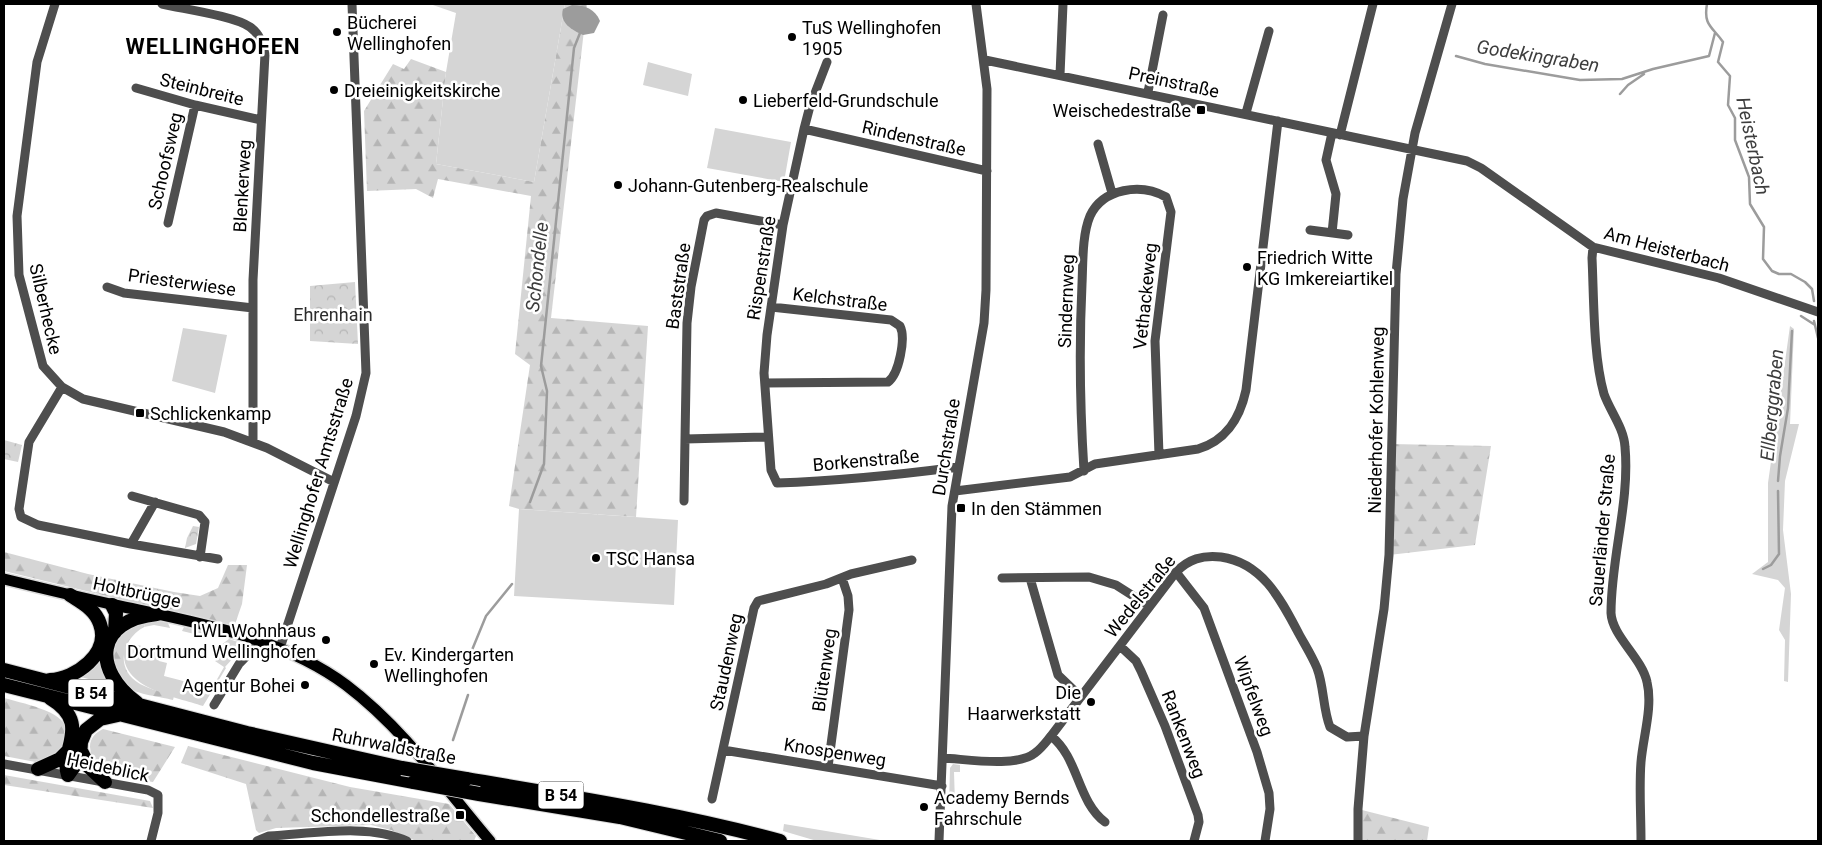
<svg xmlns="http://www.w3.org/2000/svg" width="1822" height="845" viewBox="0 0 1822 845" font-family="Roboto,sans-serif">
	<style>
		.green { fill: #d5d5d5 }
		.forest { fill: url(#forest-firs) }
		.park { fill: url(#park-crowns) }
		.water { fill: #9c9c9c }
		.lines { fill: none; stroke-linecap: round; stroke-linejoin: round }
		.stream { stroke: #9c9c9c; stroke-width: 2.5 }
		.major-casing { stroke: #dbdbdb; stroke-width: 14 }
		.highway-casing { stroke: #dbdbdb; stroke-width: 16 }
		.minor { stroke: #4e4e4e; stroke-width: 9 }
		.major { stroke: #000; stroke-width: 11 }
		.highway { stroke: #000; stroke-width: 14 }
		.highway-bridge-casing { stroke: #dbdbdb; stroke-width: 16; stroke-linecap: butt }
		.highway-bridge { stroke: #000; stroke-width: 14 }
		.poi-dot { fill: #000; stroke: #fff; stroke-width: 2 }
		.labels { text-anchor: middle; dominant-baseline: central; stroke-width: 5; stroke-linejoin: round; paint-order: stroke }
		.shield { fill: #fff; stroke: #4c4c4c; stroke-width: 1 }
		.shield-label { font-size: 16px; font-weight: bold; fill: #000 }
		.poi-label { font-size: 18px; fill: #000; stroke: #fff; text-anchor: start }
		.street-label { font-size: 18px; fill: #000; stroke: #fff }
		.park-label { font-size: 18px; fill: #2c2c2c; stroke: #fff }
		.water-label { font-size: 19px; font-style: italic; fill: #3d3d3d; stroke: #fff }
		.district-label { font-size: 22px; font-weight: bold; letter-spacing: 1px; fill: #000; stroke: #fff }
	</style>
	<defs>
		<pattern id="forest-firs" width="22" height="20" patternUnits="userSpaceOnUse" patternTransform="scale(1.25)"><rect width="22" height="20" fill="#d5d5d5"/><path d="M5 1l3.5 6h-7zM16 11l3.5 6h-7z" fill="#b5b5b5"/></pattern>
		<pattern id="park-crowns" width="20" height="18" patternUnits="userSpaceOnUse" patternTransform="scale(1.25)"><rect width="20" height="18" fill="#d5d5d5"/><path d="M2 6a3 3 0 1 1 6 0M12 15a3 3 0 1 1 6 0" fill="none" stroke="#b5b5b5"/></pattern>
	</defs>
	<rect width="100%" height="100%" fill="#fff"/>
	<path class="green" d="M430,4H565L534,182L436,164L446,72L456,13Z
		M648,62L692,74L688,96L643,85Z
		M715,128L791,142L784,182L707,168Z
		M1790,326L1794,329L1790,424H1799L1785,481L1783,530L1791,594L1788,682L1784,681L1785,640L1779,630L1785,588L1778,580L1752,574L1768,562V483Z
		M183,328L227,335L215,393L172,381Z
		M519,509L678,520L674,605L514,596Z
		M110,613L112,685L77,676Z
		M157,620L168,623L170,628L154,625L144,627L146,621Z
		M184,627L207,633V637L182,631Z
		M229,639L247,645L239,651L221,645Z
		M126,642L161,651L159,661L167,663L164,676L191,683L189,691L202,694L205,687L211,690L224,667L215,661L224,654L234,657L225,667L226,668L203,706C173,696 112,687 126,642Z
		M72,678L116,689V691L72,681Z
		M953,764L960,765V772H954L955,804L949,805L950,768Z
		M784,824L886,841H817L783,831Z"/>
	<path class="forest" d="M565,4H587L551,318L648,326L636,517L519,509L509,506L530,365L515,354L531,196L438,179L433,198L416,189L367,191L364,111L393,64L404,69L411,59L446,72L436,164L534,182Z
		M1391,444L1491,446L1475,545L1389,555Z
		M4,552L88,574L174,592L200,596L218,588L228,565H247L242,604L234,627L4,571Z
		M146,621L144,627C122,639 114,669 140,684C150,689 163,693 174,696L173,700C161,697 137,694 128,688C109,674 106,639 128,627C133,624 141,623 146,621Z
		M4,698C41,708 99,719 46,764L4,756Z
		M103,729L175,747L153,782C129,778 92,778 90,747C90,738 95,733 103,729Z
		M188,746L350,787L449,804L476,836L474,841H416L391,830L371,825L276,828L259,833L256,830L246,784L181,763Z
		M4,775L150,801L153,808L4,785Z
		M1358,809L1429,827L1427,841H1358Z"/>
	<path class="park" d="M355,282L358,344L310,341V286Z
		M4,440L22,445L18,462L4,459Z
		M193,526L199,527L196,544L185,548L187,538Z"/>
	<path class="water" d="M572,5C585,5 595,9 600,21L594,33L583,35C572,30 559,23 563,9Z"/>
	<g class="lines">
		<path class="stream" d="M1707,4C1703,26 1713,27 1723,42L1718,62L1730,76L1728,105L1735,118V140L1749,177L1750,204L1764,227L1763,259L1772,271L1779,274H1791L1805,282L1812,289L1814,301
			M1456,56L1485,64L1580,80L1622,79L1653,69L1709,56L1715,33
			M1620,94L1628,85L1644,74
			M1801,316L1815,325
			M1814,321L1818,338
			M1778,481L1780,456L1788,408L1792,331
			M530,502L544,464L547,391L541,366L574,48L580,33
			M1763,569L1771,565L1779,554L1778,491
			M464,682L472,650L486,616L512,584
			M453,740L468,695"/>
		<defs>
			<path id="major" d="M4,579C41,588 78,597 115,605C194,622 280,636 346,685C403,728 445,788 490,841"/>
			<path id="highway" d="M112,605L116,613L115,632
				M4,670L247,733L402,768
				M50,680C75,679 111,654 100,624C95,609 82,603 70,595
				M4,685L313,763L414,782
				M50,698C93,724 59,749 68,775
				M137,703C91,669 96,620 157,614
				M82,753L89,767L105,782
				M38,769L60,759L70,749
				M68,775L80,758L81,742L86,730L100,719L118,715
				M466,779C571,797 677,813 780,841
				M479,794L620,817L720,841"/>
		</defs>
		<use href="#major" class="major-casing"/>
		<use href="#highway" class="highway-casing"/>
		<path class="minor" d="M55,4L37,62L17,216L19,275L43,366L62,387L83,399L224,432L267,448L334,482
			M162,4C183,9 235,16 250,27C260,34 262,43 265,54L253,280V442
			M985,60L1467,161L1481,168L1593,247L1719,278L1818,312
			M827,62L810,106L804,129L783,225L767,335L764,373L771,470L777,483C838,481 897,475 958,467
			M1060,75L1063,4
			M136,88L195,105L261,120
			M1148,92L1163,15
			M1246,113L1269,31
			M804,129L987,171
			M1340,135L1373,4
			M1098,144L1112,193
			M168,223L195,105
			M1310,230L1348,235
			M1332,233L1336,194L1326,160L1332,133
			M1593,247L1592,258C1594,299 1593,355 1604,394C1610,411 1624,428 1625,447C1630,502 1611,557 1611,613C1612,636 1642,658 1647,682C1653,707 1643,737 1641,762C1639,788 1641,815 1641,841
			M107,287L124,293L253,308
			M765,383L888,382C899,374 906,338 900,326L891,320L771,307
			M62,387L29,442L19,509L21,517L38,525L131,544L218,559
			M768,437L685,439L687,323L691,287L704,220L707,216L716,213L783,225
			M1084,471C1080,408 1079,346 1082,284C1083,263 1082,235 1090,216C1103,188 1141,183 1166,197L1171,212L1155,341L1159,455
			M955,491L1070,477L1095,464L1198,449C1227,440 1240,418 1246,390L1278,121
			M132,496L199,515L205,522L200,557
			M684,501L685,439
			M131,544L155,502
			M1176,572L1204,608L1257,752L1269,793L1270,809L1265,841
			M1002,578L1089,577L1116,585L1149,606
			M1030,578L1058,675L1081,697
			M1120,646L1136,661L1141,671L1165,726L1198,815L1199,822L1194,841
			M280,648L356,416L366,373L352,4
			M214,705L239,664L261,641
			M1051,736C1079,758 1077,801 1105,822
			M723,750L942,786
			M943,758C966,759 1016,768 1035,753C1041,749 1046,742 1051,736L1176,572C1189,559 1202,555 1221,557C1263,563 1281,600 1299,634C1305,645 1312,656 1317,668C1324,686 1323,710 1330,727L1347,737L1364,736
			M4,764L148,790L158,795V813L151,841
			M828,767L849,610L848,596L842,578
			M712,799L754,608L758,601L826,584L851,574L912,560
			M257,841L269,836C311,834 368,823 407,841
			M939,841L952,506L984,323L986,290L987,89L976,4
			M1358,841V809L1364,736L1384,609L1389,555L1396,274L1403,199L1415,133L1452,4"/>
		<use href="#major" class="major"/>
		<use href="#highway" class="highway"/>
		<defs>
			<path id="highway-bridge" d="M402,768L466,779
				M414,782L479,794"/>
		</defs>
		<use href="#highway-bridge" class="highway-bridge-casing"/>
		<use href="#highway-bridge" class="highway-bridge"/>
	</g>
	<g class="poi-dot">
		<circle cx="337" cy="32" r="5"/>
		<circle cx="792" cy="37" r="5"/>
		<circle cx="334" cy="90" r="5"/>
		<circle cx="743" cy="100" r="5"/>
		<rect x="1196" y="105" width="10" height="10" rx="2.5"/>
		<circle cx="618" cy="185" r="5"/>
		<circle cx="1247" cy="267" r="5"/>
		<rect x="135" y="408" width="10" height="10" rx="2.5"/>
		<rect x="956" y="503" width="10" height="10" rx="2.5"/>
		<circle cx="596" cy="558" r="5"/>
		<circle cx="326" cy="640" r="5"/>
		<circle cx="374" cy="664" r="5"/>
		<circle cx="305" cy="685" r="5"/>
		<circle cx="1091" cy="702" r="5"/>
		<circle cx="924" cy="807" r="5"/>
		<rect x="455" y="810" width="10" height="10" rx="2.5"/>
	</g>
	<g class="labels">
		<g class="shield">
			<rect x="68.5" y="679.5" width="45" height="27" rx="4"/>
			<rect x="538.5" y="781.5" width="45" height="27" rx="4"/>
		</g>
		<g class="shield-label">
			<text x="91" y="693">B 54</text>
			<text x="561" y="795">B 54</text>
		</g>
		<g class="poi-label">
			<text x="347" y="22">Bücherei<tspan x="347" dy="21">Wellinghofen</tspan></text>
			<text x="802" y="27">TuS Wellinghofen<tspan x="802" dy="21">1905</tspan></text>
			<text x="344" y="90">Dreieinigkeitskirche</text>
			<text x="753" y="100">Lieberfeld-Grundschule</text>
			<text x="1191" y="110" text-anchor="end">Weischedestraße</text>
			<text x="628" y="185">Johann-Gutenberg-Realschule</text>
			<text x="1257" y="257">Friedrich Witte<tspan x="1257" dy="21">KG Imkereiartikel</tspan></text>
			<text x="150" y="413">Schlickenkamp</text>
			<text x="971" y="508">In den Stämmen</text>
			<text x="606" y="558">TSC Hansa</text>
			<text x="316" y="630" text-anchor="end">LWL Wohnhaus<tspan x="316" dy="21">Dortmund Wellinghofen</tspan></text>
			<text x="384" y="654">Ev. Kindergarten<tspan x="384" dy="21">Wellinghofen</tspan></text>
			<text x="295" y="685" text-anchor="end">Agentur Bohei</text>
			<text x="1081" y="692" text-anchor="end">Die<tspan x="1081" dy="21">Haarwerkstatt</tspan></text>
			<text x="934" y="797">Academy Bernds<tspan x="934" dy="21">Fahrschule</tspan></text>
			<text x="450" y="815" text-anchor="end">Schondellestraße</text>
		</g>
		<g class="street-label">
			<text transform="translate(1174 82) rotate(12)">Preinstraße</text>
			<text transform="translate(202 89) rotate(14)">Steinbreite</text>
			<text transform="translate(914 138) rotate(13)">Rindenstraße</text>
			<text transform="translate(165 161) rotate(-77)">Schoofsweg</text>
			<text transform="translate(242 186) rotate(-87)">Blenkerweg</text>
			<text transform="translate(1667 249) rotate(15)">Am Heisterbach</text>
			<text transform="translate(761 268) rotate(-81)">Rispenstraße</text>
			<text transform="translate(182 282) rotate(8)">Priesterwiese</text>
			<text transform="translate(678 286) rotate(-82)">Baststraße</text>
			<text transform="translate(1145 296) rotate(-84)">Vethackeweg</text>
			<text transform="translate(840 299) rotate(7)">Kelchstraße</text>
			<text transform="translate(1066 301) rotate(-88)">Sindernweg</text>
			<text transform="translate(46 309) rotate(77)">Silberhecke</text>
			<text transform="translate(1376 420) rotate(-89)">Niederhofer Kohlenweg</text>
			<text transform="translate(946 447) rotate(-81)">Durchstraße</text>
			<text transform="translate(866 460) rotate(-5)">Borkenstraße</text>
			<text transform="translate(318 473) rotate(-73)">Wellinghofer Amtsstraße</text>
			<text transform="translate(1602 530) rotate(-85)">Sauerländer Straße</text>
			<text transform="translate(137 592) rotate(12)">Holtbrügge</text>
			<text transform="translate(1140 596) rotate(-51)">Wedelstraße</text>
			<text transform="translate(726 662) rotate(-78)">Staudenweg</text>
			<text transform="translate(824 670) rotate(-82)">Blütenweg</text>
			<text transform="translate(1254 696) rotate(70)">Wipfelweg</text>
			<text transform="translate(1184 734) rotate(69)">Rankenweg</text>
			<text transform="translate(394 746) rotate(11)">Ruhrwaldstraße</text>
			<text transform="translate(835 752) rotate(9)">Knospenweg</text>
			<text transform="translate(108 767) rotate(12)">Heideblick</text>
		</g>
		<g class="park-label">
			<text x="333" y="314">Ehrenhain</text>
		</g>
		<g class="water-label">
			<text transform="translate(1538 56) rotate(9)">Godekingraben</text>
			<text transform="translate(1753 146) rotate(78)">Heisterbach</text>
			<text transform="translate(537 267) rotate(-84)">Schondelle</text>
			<text transform="translate(1772 405) rotate(-85)">Ellberggraben</text>
		</g>
		<g class="district-label">
			<text x="213" y="46">WELLINGHOFEN</text>
		</g>
	</g>
	<rect width="1822" height="845" fill="none" stroke="#000000" stroke-width="10"/>
</svg>
